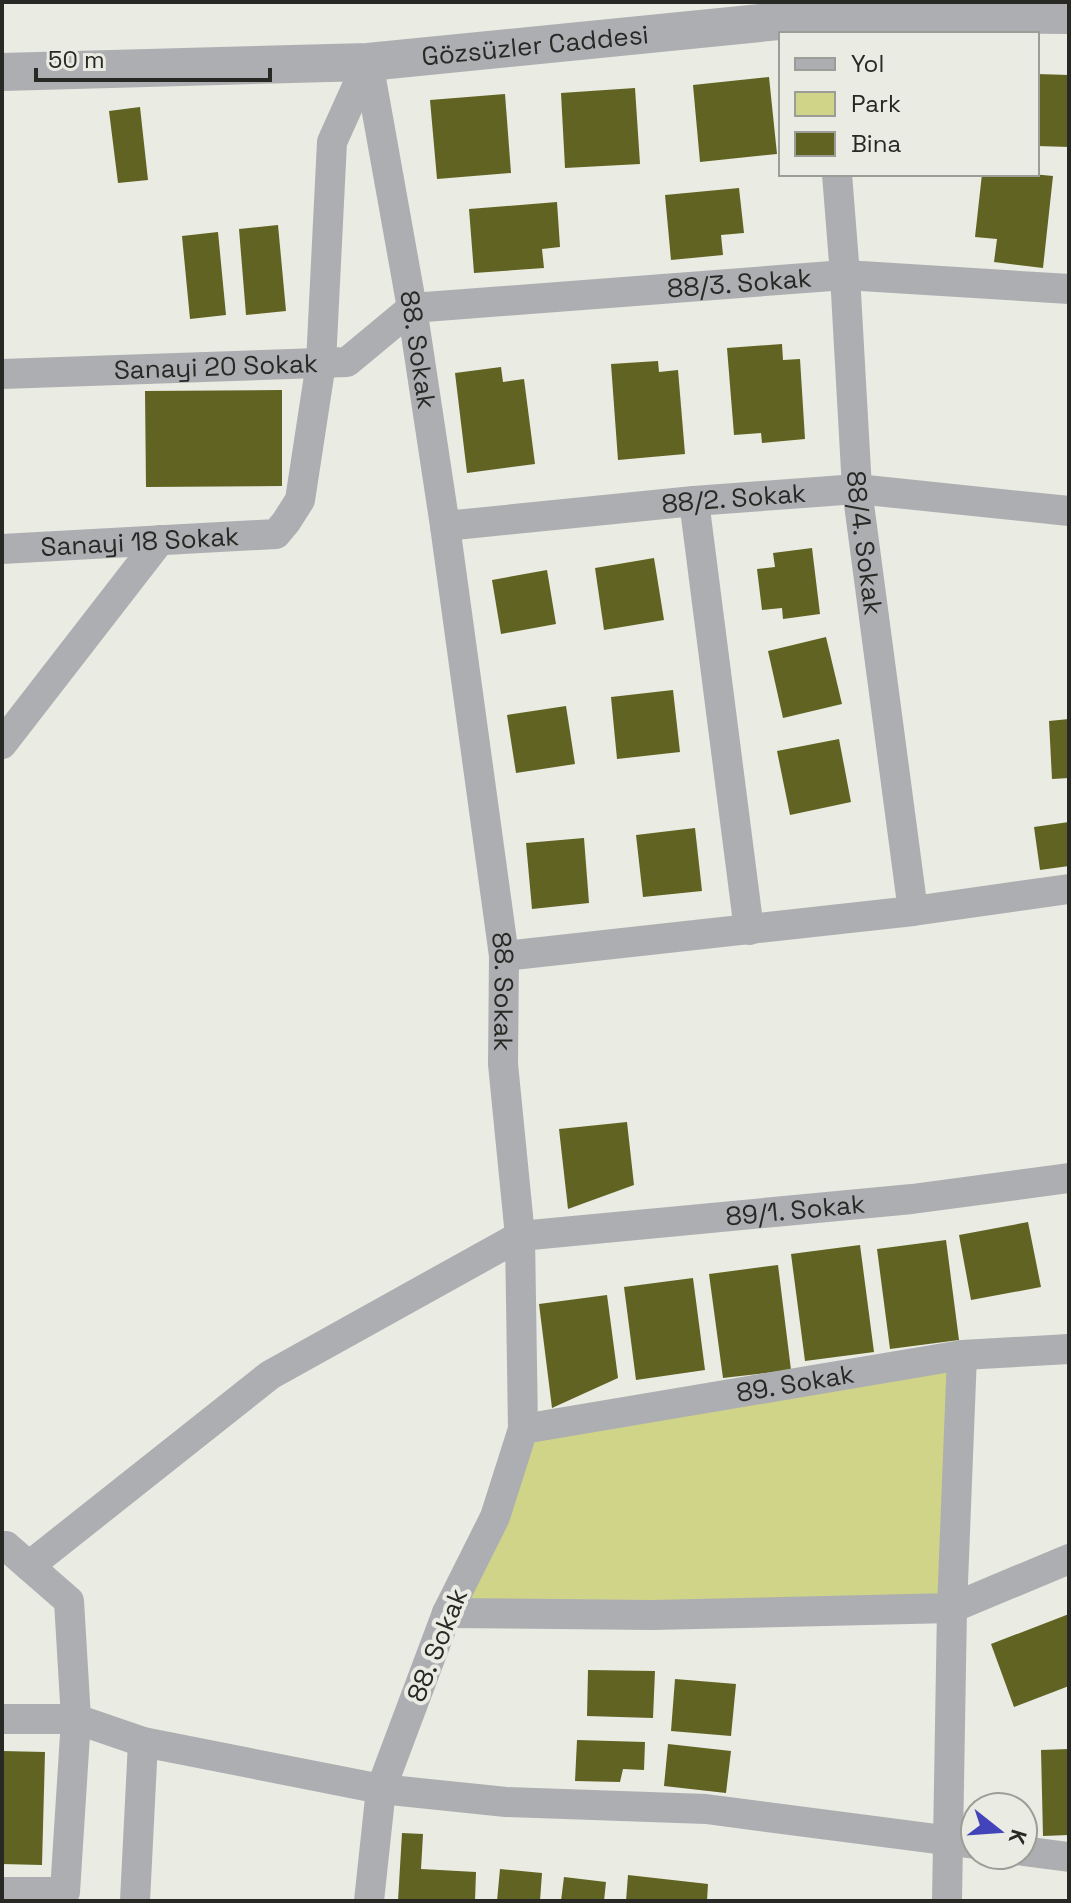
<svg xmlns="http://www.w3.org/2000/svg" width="1071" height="1903" viewBox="0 0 1071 1903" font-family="'Space Grotesk',sans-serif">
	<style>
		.green { fill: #d0d489 }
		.building { fill: #616322 }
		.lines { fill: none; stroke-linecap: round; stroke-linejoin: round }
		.minor { stroke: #adaeb2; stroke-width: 30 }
		.tertiary { stroke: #adaeb2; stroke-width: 38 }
		.labels { text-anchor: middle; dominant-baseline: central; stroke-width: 8; stroke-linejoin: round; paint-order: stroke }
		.street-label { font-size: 26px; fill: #282825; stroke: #eaebe2 }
	</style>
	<rect width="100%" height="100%" fill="#eaebe2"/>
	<path class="green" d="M954,1364L947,1601L462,1604L532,1437Z"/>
	<path class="building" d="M1037,74L1069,75V147L1037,146Z
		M769,77L777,154L700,162L693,85Z
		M635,88L640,164L565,168L561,93Z
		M505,94L511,173L437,179L430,100Z
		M140,107L148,180L118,183L109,111Z
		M982,174H1032L1053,176L1043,268L994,262L997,239L975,237Z
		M739,188L744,233L721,235L723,255L671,260L665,195Z
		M557,202L560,247L542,249L544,268L474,273L469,209Z
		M278,225L286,311L246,315L239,229Z
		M218,232L226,315L190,319L182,236Z
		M782,344L783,360L800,359L805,439L762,443L761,433L734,435L727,348Z
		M658,361L659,372L678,370L685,454L618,460L611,364Z
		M501,367L503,382L524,379L535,464L467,473L455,373Z
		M282,390V486L146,487L145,391Z
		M812,548L820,614L783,619L782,608L762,610L757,569L775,567L773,553Z
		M654,558L664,620L604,630L595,568Z
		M547,570L556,624L501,634L492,580Z
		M826,637L842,704L783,718L768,651Z
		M673,690L680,752L617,759L611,697Z
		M566,706L575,764L516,773L507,715Z
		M1069,719V778L1052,779L1049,721Z
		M839,739L851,802L790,815L777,751Z
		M1069,822V866L1040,870L1034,827Z
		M695,828L702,891L643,897L636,835Z
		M584,838L589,903L532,909L526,843Z
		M627,1122L634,1185L568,1209L559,1129Z
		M1028,1222L1041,1287L971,1300L959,1235Z
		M946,1240L959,1340L890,1349L877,1249Z
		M860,1245L874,1352L805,1361L791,1254Z
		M778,1265L791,1370L723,1378L709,1274Z
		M693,1278L705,1370L636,1380L624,1287Z
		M607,1295L618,1378L552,1408L539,1304Z
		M1069,1614V1686L1014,1707L991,1644Z
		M588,1670L655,1671L653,1718L587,1716Z
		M675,1679L736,1684L731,1736L671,1731Z
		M577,1740L645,1742L644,1770L623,1769L620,1782L575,1781Z
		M668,1744L731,1751L726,1793L664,1786Z
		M1069,1749V1835L1043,1836L1041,1750Z
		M2,1751L45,1752L42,1865L2,1864Z
		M402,1833L423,1834L421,1869L476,1872L475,1901H398Z
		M500,1869L542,1873L540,1901H497Z
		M628,1875L708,1884L707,1901H626Z
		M564,1877L606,1882L604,1901H561Z"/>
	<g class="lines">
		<g class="minor">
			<path id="s1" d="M368,62L412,308L445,526L504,956L503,1064L520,1236L523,1429L495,1517L447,1613L381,1789L369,1901"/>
			<path id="s2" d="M837,174L845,275L857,489L913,911"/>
			<path id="s3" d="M2,374L347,362L412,308L845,275L1069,289"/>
			<path d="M694,501L749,930"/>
			<path id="s4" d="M445,526L694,501L857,489L1069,511"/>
			<path id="s5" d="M2,549L276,534L286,522L300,500L321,363L332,142L368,62"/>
			<path d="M2,744L160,540"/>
			<path d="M504,956L913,911L1069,889"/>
			<path id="s6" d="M523,1429L962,1355L1069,1349"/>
			<path d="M2,1546H6L69,1601L76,1719L143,1742L381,1789L506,1802L706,1809L975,1844"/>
			<path id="s7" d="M29,1566L270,1375L520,1236L912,1199L1069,1178"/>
			<path d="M447,1613L652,1615L952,1608L1069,1559"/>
			<path d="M2,1719H76L65,1892H2"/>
			<path d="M1023,1851L1069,1857"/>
			<path d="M135,1901L143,1742"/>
			<path d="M947,1901L952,1608L962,1355"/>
		</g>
		<path class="tertiary" id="s8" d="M2,72L368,62L860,13L1069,15"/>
	</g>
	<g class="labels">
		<g class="street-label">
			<text stroke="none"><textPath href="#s8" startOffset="534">Gözsüzler Caddesi</textPath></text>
			<text stroke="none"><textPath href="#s3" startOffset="758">88/3. Sokak</textPath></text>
			<text stroke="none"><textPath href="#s1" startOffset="292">88. Sokak</textPath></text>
			<text stroke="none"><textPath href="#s3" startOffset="214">Sanayi 20 Sokak</textPath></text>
			<text stroke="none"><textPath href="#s4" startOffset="290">88/2. Sokak</textPath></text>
			<text stroke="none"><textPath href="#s5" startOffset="138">Sanayi 18 Sokak</textPath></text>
			<text stroke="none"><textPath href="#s2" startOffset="370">88/4. Sokak</textPath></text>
			<text stroke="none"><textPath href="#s1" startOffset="940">88. Sokak</textPath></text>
			<text stroke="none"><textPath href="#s7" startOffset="870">89/1. Sokak</textPath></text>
			<text stroke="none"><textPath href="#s6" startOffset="276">89. Sokak</textPath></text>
			<text transform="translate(437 1645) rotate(-68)">88. Sokak</text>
		</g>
	</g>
	<rect width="1071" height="1903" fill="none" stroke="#282825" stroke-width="8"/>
	<rect x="779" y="32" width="260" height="144" fill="#eaebe2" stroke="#9c9d96" stroke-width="2"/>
	<rect x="795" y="58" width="40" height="12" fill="#adaeb2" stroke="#9c9d96" stroke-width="2"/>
	<text x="851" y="72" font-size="24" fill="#282825">Yol</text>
	<rect x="795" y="92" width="40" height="24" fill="#d0d489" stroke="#9c9d96" stroke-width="2"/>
	<text x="851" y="112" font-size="24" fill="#282825">Park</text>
	<rect x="795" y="132" width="40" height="24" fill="#616322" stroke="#9c9d96" stroke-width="2"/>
	<text x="851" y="152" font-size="24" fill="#282825">Bina</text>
	<g transform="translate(999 1831) rotate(107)"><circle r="38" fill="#eaebe2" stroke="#9c9d96" stroke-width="2"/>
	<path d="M0-6L14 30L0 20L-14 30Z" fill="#4444ba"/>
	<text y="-12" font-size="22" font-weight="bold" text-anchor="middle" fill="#282825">K</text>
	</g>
	<path d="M36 68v12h234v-12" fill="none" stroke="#282825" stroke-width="4"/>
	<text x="48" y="68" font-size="24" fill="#282825" stroke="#eaebe2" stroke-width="6" paint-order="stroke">50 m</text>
</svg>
